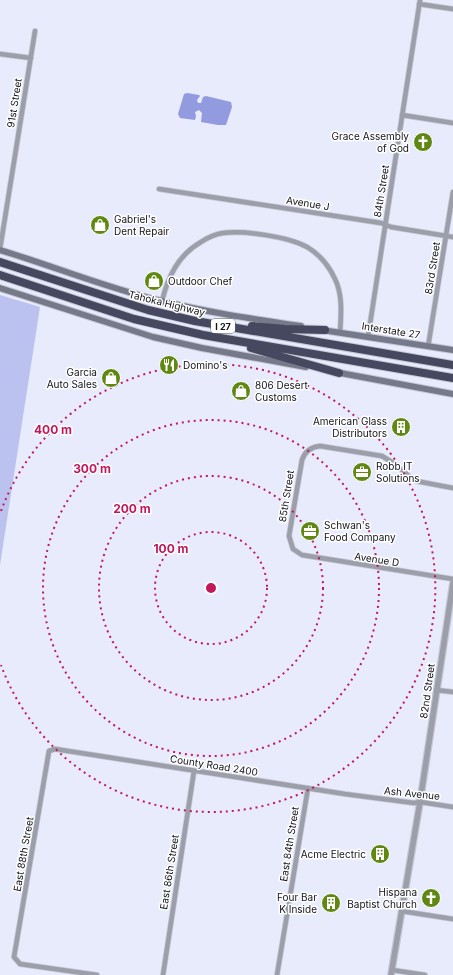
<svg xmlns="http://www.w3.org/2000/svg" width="453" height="975" viewBox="0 0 453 975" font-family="Inter,sans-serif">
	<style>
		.green { fill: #bcc2ef }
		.water { fill: #929ae0 }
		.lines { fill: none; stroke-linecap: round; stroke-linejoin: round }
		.minor-casing { stroke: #c6c8d7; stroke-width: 6 }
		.tertiary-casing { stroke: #c6c8d7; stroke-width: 8 }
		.secondary-casing { stroke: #c6c8d7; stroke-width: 8 }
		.motorway-casing { stroke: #c6c8d7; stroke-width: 10 }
		.minor { stroke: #9c9ea9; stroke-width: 4.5 }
		.tertiary { stroke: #9c9ea9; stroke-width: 5.5 }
		.secondary { stroke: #767989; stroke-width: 6 }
		.motorway { stroke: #45485e; stroke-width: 8 }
		.ring { fill: none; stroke: #c2185b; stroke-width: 2; stroke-dasharray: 2 4 }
		.labels { text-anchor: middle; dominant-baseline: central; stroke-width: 3; stroke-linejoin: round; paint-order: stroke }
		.shield { fill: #fff; stroke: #595a60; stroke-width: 1 }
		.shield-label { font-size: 9px; font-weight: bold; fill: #12131c }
		.street-label { font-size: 10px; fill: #12131c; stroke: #fff }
		.poi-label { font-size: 10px; fill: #12131c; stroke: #fff; text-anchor: end }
		.centre { fill: #c2185b; stroke: #fff; stroke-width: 2 }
		.ring-label { font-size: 12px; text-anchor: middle; font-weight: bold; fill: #c2185b; stroke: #fff; stroke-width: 3; stroke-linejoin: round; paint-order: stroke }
	</style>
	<rect width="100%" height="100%" fill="#e8ebfb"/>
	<path class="green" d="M0,295L40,307L0,565Z"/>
	<path class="water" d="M184,94L187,93L199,95L200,96L197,100L198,103H201L203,97L206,96L231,102L232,107L226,125H218L201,122L202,113L199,110L195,112L196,116L195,120L180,118L178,114Z"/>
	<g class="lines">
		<defs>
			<path id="minor" d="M419,4L453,9
				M0,54L31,58
				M402,115L453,123
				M159,189L381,223L391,227L453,237
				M0,249L35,31
				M162,301C168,277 178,255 201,242C207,238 216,234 223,233C244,230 289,237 307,247C319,254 329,266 335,279C343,295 341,315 340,333
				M368,337L420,0
				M428,347L453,192
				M453,488L416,481L410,477L395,464L382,456L320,446C311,447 305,451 302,460L289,536L293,549L302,555L453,579
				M436,690L453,692
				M401,911L453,919
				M392,970L425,975
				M97,975L20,964L14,957L49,751L55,749L345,794L414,803L420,802L453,807
				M163,975L194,771
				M277,975L308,788"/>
			<path id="tertiary" d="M391,975L420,802L453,583"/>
			<path id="secondary" d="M0,250C53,266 104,287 157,300C205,312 253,319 301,326
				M0,288L153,337L202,348L306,367
				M322,330L453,350
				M335,372L453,394"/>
			<path id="motorway" d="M0,262L148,310L195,321L453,365
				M0,275L134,319L203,335L453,378
				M252,326L285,329L325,330
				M251,348L339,373"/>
		</defs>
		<use href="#minor" class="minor-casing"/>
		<use href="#tertiary" class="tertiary-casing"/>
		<use href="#secondary" class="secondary-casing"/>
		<use href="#motorway" class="motorway-casing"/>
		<use href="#minor" class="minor"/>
		<use href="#tertiary" class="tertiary"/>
		<use href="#secondary" class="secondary"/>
		<use href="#motorway" class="motorway"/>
	</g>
	<g class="ring">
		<circle cx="211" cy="588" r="56"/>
		<circle cx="211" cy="588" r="112"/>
		<circle cx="211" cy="588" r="168"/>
		<path d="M1 511A224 224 0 1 1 1 665"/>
	</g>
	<defs>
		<symbol id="church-disc" viewBox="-11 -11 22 22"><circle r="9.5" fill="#5f8711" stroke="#fff"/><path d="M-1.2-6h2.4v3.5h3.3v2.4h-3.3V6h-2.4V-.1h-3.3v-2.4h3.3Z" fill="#fff"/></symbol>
		<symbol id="shop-disc" viewBox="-11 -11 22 22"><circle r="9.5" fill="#5f8711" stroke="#fff"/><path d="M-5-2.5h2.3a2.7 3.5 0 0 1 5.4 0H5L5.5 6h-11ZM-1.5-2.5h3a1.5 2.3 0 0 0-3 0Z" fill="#fff"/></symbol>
		<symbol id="restaurant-disc" viewBox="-11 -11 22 22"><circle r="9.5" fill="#5f8711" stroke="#fff"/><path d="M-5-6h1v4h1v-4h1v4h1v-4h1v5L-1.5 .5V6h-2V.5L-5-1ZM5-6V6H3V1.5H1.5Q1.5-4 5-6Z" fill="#fff"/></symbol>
		<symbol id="building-disc" viewBox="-11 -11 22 22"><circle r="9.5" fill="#5f8711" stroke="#fff"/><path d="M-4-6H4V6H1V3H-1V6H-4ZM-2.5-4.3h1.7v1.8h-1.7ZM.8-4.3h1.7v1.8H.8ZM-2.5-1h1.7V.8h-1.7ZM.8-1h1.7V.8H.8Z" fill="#fff"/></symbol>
		<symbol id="office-disc" viewBox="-11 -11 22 22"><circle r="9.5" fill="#5f8711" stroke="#fff"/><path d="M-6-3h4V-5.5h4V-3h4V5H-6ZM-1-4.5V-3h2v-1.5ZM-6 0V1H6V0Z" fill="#fff"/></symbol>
	</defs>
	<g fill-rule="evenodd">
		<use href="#church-disc" x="412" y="131" width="22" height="22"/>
		<use href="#shop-disc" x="89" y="214" width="22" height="22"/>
		<use href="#shop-disc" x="143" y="270" width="22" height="22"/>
		<use href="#restaurant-disc" x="158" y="354" width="22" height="22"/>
		<use href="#shop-disc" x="100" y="367" width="22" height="22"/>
		<use href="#shop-disc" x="230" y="380" width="22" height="22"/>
		<use href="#building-disc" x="390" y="416" width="22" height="22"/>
		<use href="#office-disc" x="351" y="461" width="22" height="22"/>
		<use href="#office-disc" x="299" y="520" width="22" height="22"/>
		<use href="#building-disc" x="369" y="843" width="22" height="22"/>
		<use href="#church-disc" x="420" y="887" width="22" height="22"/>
		<use href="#building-disc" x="320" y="892" width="22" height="22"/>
	</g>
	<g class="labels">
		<rect class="shield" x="211" y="319" width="24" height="14" rx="3"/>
		<g class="shield-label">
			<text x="223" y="326">I 27</text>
		</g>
		<g class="street-label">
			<text transform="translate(14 103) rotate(-81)">91st Street</text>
			<text transform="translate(381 191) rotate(-81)">84th Street</text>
			<text transform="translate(308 203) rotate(9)">Avenue J</text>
			<text transform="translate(432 268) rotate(-81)">83rd Street</text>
			<text transform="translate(167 303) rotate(14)">Tahoka Highway</text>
			<text transform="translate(391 330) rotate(9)">Interstate 27</text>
			<text transform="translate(286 496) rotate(-81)">85th Street</text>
			<text transform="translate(377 559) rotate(9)">Avenue D</text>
			<text transform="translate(427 691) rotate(-82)">82nd Street</text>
			<text transform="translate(214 765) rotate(9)">County Road 2400</text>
			<text transform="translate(412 793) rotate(6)">Ash Avenue</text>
			<text transform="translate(289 844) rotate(-81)">East 84th Street</text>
			<text transform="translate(23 854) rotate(-80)">East 88th Street</text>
			<text transform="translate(169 872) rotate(-81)">East 86th Street</text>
		</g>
		<g class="poi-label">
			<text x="409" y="136">Grace Assembly<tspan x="409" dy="12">of God</tspan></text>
			<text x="114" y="219" text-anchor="start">Gabriel's<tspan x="114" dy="12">Dent Repair</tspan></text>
			<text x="168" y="281" text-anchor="start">Outdoor Chef</text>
			<text x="183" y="365" text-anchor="start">Domino's</text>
			<text x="97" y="372">Garcia<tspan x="97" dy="12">Auto Sales</tspan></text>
			<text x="255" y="385" text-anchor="start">806 Desert<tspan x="255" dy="12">Customs</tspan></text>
			<text x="387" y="421">American Glass<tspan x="387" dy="12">Distributors</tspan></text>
			<text x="376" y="466" text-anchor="start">Robb IT<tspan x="376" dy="12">Solutions</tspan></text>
			<text x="324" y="525" text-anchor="start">Schwan's<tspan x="324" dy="12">Food Company</tspan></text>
			<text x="366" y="854">Acme Electric</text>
			<text x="417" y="892">Hispana<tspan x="417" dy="12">Baptist Church</tspan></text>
			<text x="317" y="897">Four Bar<tspan x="317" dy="12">K Inside</tspan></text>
		</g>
	</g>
	<circle cx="211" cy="588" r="6" class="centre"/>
	<g class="ring-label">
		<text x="53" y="434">400 m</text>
		<text x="92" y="473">300 m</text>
		<text x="132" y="513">200 m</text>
		<text x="171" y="553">100 m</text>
	</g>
</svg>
